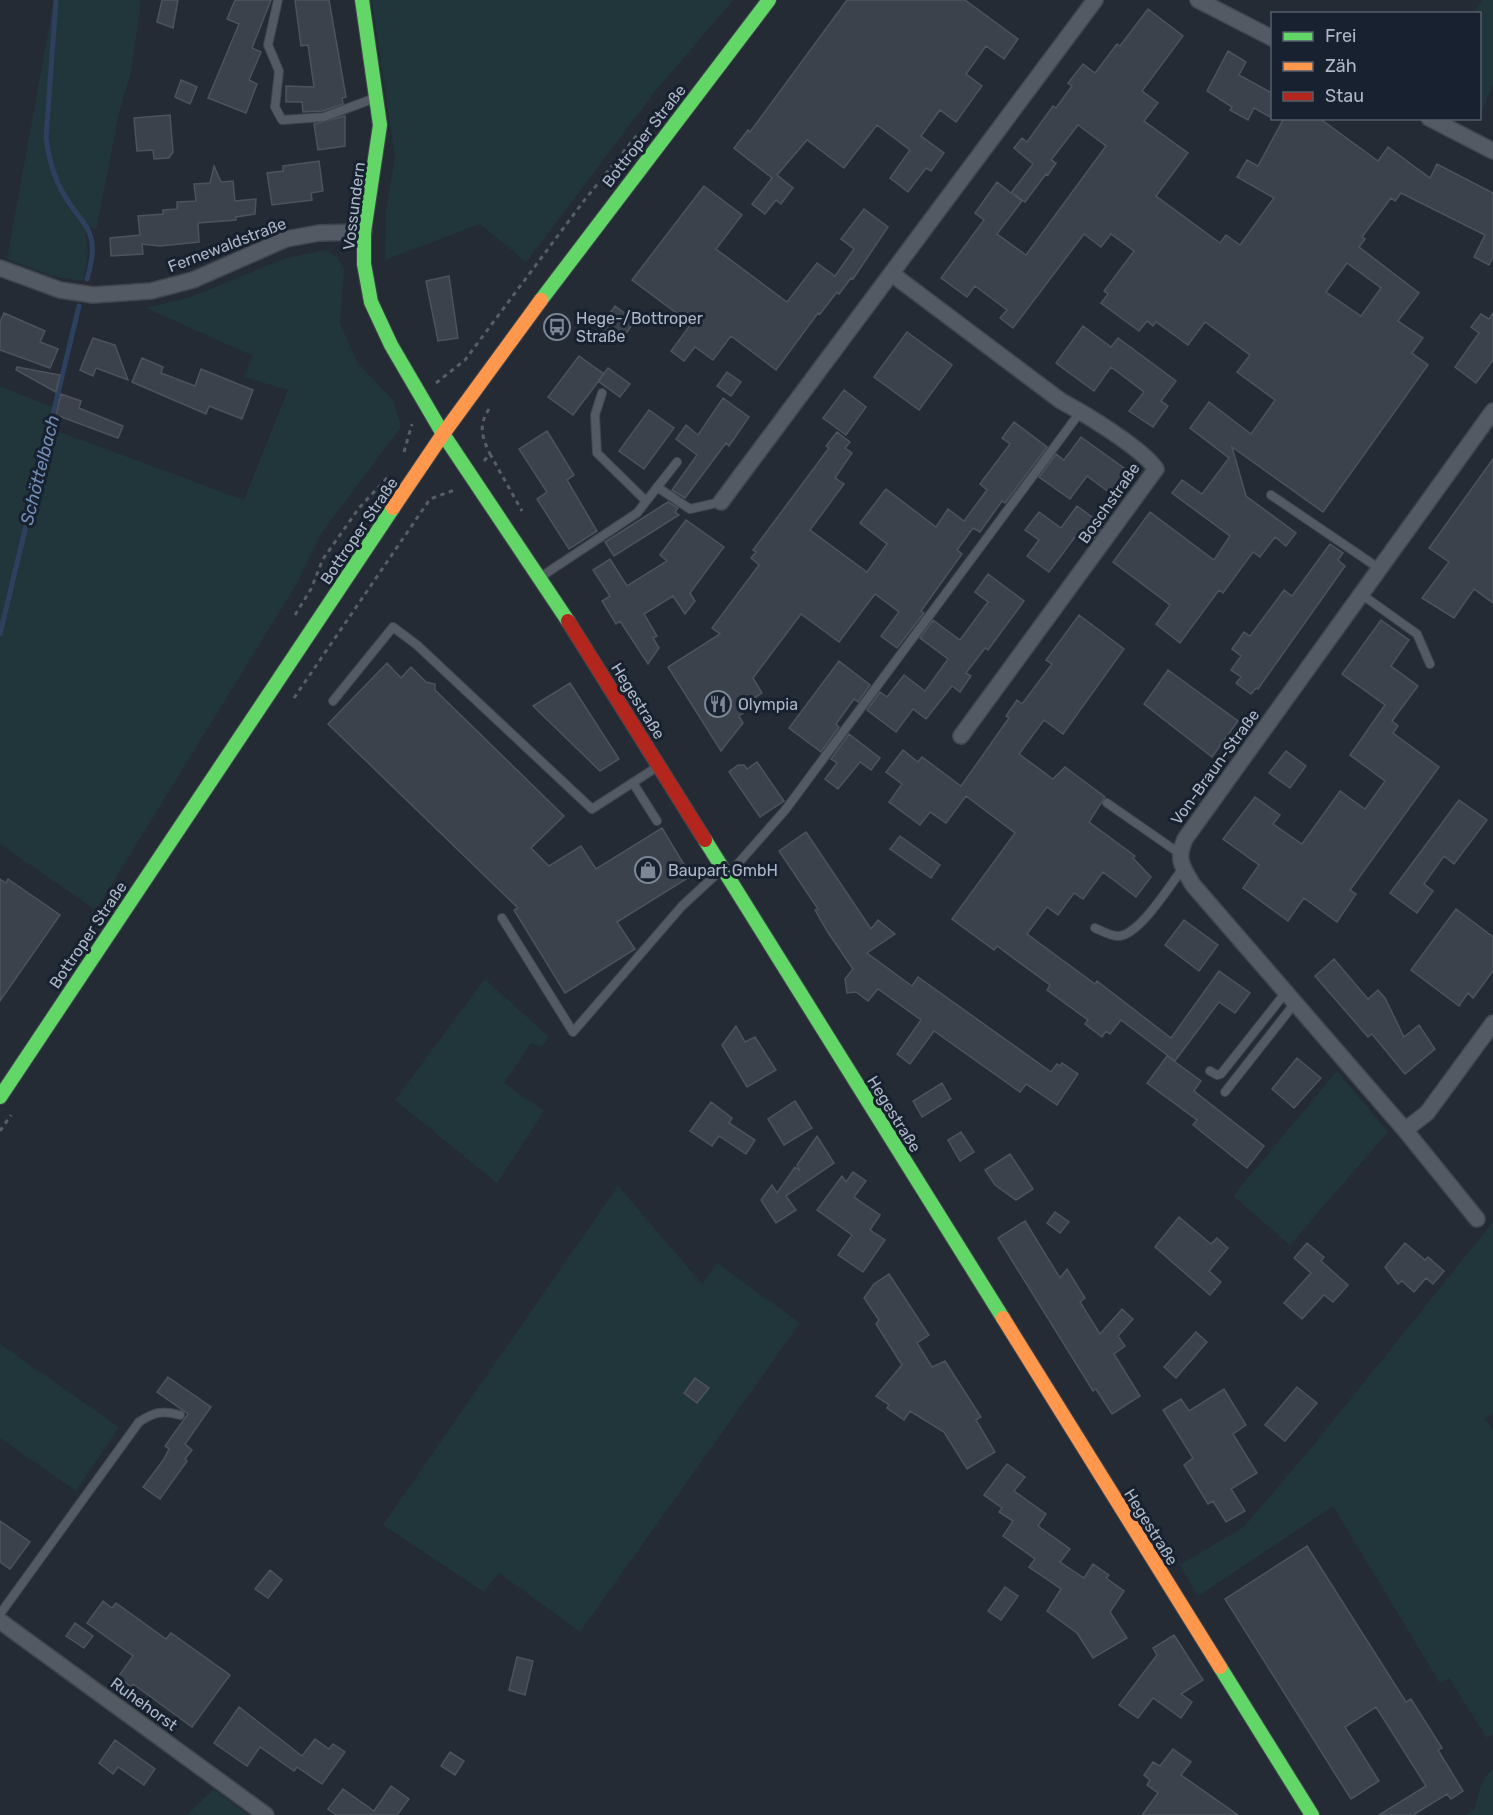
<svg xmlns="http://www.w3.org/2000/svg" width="1493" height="1815" viewBox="0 0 1493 1815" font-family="Rubik,sans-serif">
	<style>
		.green { fill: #21363b }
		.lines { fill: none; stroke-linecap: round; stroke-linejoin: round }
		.stream { stroke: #2d415e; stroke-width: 5 }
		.building { fill: #3c424b; stroke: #4c535d; stroke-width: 1.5; fill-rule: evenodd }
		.lane-casing { stroke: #41464e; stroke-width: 10 }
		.street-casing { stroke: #41464e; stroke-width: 18 }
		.fast-casing { stroke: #41464e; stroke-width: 16 }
		.slow-casing { stroke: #41464e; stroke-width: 16 }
		.jam-casing { stroke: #41464e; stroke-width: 16 }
		.path { stroke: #575e65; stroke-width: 3; stroke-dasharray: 4.5 4.5; stroke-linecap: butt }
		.lane { stroke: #545a63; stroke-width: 8 }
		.street { stroke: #545a63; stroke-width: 15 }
		.fast { stroke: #63d668; stroke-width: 14 }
		.slow { stroke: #ff974d; stroke-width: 14 }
		.jam { stroke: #b3261e; stroke-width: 14 }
		.labels { text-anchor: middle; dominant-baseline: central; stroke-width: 6; stroke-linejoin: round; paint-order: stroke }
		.street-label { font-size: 16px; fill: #adb7c8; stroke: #18212f }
		.poi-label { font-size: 16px; fill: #adb7c8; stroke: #18212f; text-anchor: start }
		.water-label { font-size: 18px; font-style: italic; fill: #728db3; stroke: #18212f }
	</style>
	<rect width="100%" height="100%" fill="#242b35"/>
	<path class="green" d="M54,0H141L131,72L119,113L97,226L95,229L91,227L85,235L88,253L83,281L52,276L7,259Z
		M372,0H733L654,93L526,262L480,224L385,260L386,211L395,157Z
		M1482,0H1493V84L1480,116V14L1473,13Z
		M326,250L337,257L344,269L340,323L357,362L393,400L401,427L321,534L296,585L96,910L0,844V386L52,407L49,428L244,500L288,390L244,377L253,356L146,308L191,297L283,259Z
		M485,979L549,1037L542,1047L531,1043L504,1083L544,1111L497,1183L395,1100Z
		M1337,1071L1388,1132L1290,1245L1233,1196Z
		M618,1186L702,1284L717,1263L800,1323L580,1632L499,1573L484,1592L383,1525Z
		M1493,1222V1413L1485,1418L1493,1431V1734L1487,1738L1449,1678L1440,1683L1333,1506L1198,1596L1180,1565L1244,1527L1312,1447Z
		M0,1344L119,1427L76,1491L0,1438Z
		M1493,1769V1815H1465L1475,1809C1478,1795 1481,1777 1493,1769Z
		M214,1789L248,1815H187Z"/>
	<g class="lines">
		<path class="stream" d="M56,0L46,138C48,153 51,168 58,183C77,227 104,222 87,279
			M0,634L79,306"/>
	</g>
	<path class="building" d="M162,0H178L173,28L157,22Z
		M235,0H271L252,48L261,52L249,80L257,84L246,113L208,98L239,24L227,19Z
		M295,0H329L346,97L342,98L343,104L323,111L303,112L302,102H286V86L314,87L308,45L301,46Z
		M847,0H965L1018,39L1004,59L986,46L966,74L982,86L956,122L940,110L921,136L944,153L931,171L926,168L908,192L890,178L910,150L877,125L844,168L807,140L777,175L793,188L781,204L776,200L765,214L752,204L772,178L734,148L748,130L750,132Z
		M1148,9L1183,36L1142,91L1158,103L1144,121L1188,153L1156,196L1220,243L1226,235L1240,245L1274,198L1237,177L1247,160L1258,166L1284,118H1319L1378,161L1388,147L1430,178L1437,164L1493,193V257L1489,265L1474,257L1485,235L1401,193L1395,201L1391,198L1362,237L1365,239L1359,247L1419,293L1398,321L1423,338L1412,353L1428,365L1323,512L1232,447L1246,496L1296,533L1286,546L1275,537L1260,557L1253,552L1223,593L1219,590L1180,643L1156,624L1170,605L1113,562L1150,512L1214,560L1230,536L1172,493L1182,480L1202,494L1229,458L1190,428L1209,402L1251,434L1275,400L1237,372L1250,355L1205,322L1188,345L1156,322L1153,326L1147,321L1139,331L1101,303L1108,294L1104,291L1134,251L1111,234L1101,247L1084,234L1013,328L1000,318L1007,310L975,286L967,297L941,278L984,220L975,213L997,182L1011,193L1033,164L1014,148L1022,138L1027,142L1053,106L1056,108L1072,86L1068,83L1083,64L1095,73L1117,44L1120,46ZM1078,125L1106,146L1026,255L997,234L1022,201L1012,193L1025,202L1046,174L1048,175L1056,163L1051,160ZM1347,263L1381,288L1361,316L1326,292Z
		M1228,51L1246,62L1239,75L1272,93V118L1254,108L1248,120L1230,110L1232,107L1207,91Z
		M181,80L197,87L190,104L175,97Z
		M170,115L173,152L169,158L154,159L153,150L137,151L134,118Z
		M345,116V146L318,150L314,124Z
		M319,161L323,191L311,193L312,200L272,205L267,173L283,171V166Z
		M214,166L221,182L233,181L235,201L256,199L255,214L236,217V220L198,223L199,242L160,246L142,244L143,254L111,256L110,238L140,235L138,216L163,214V210L177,209V202L196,201L194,184L210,183Z
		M704,186L742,215L716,249L787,302L817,263L835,276L854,249L841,239L864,209L888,227L853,279L851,278L839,294L837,292L820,314L818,313L776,370L731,336L713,360L695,347L684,361L671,351L691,324L632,280Z
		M449,276L458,338L438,341L426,281Z
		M615,306L635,321L620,342L600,327Z
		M4,313L45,331L40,342L58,349L50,368L0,350V322Z
		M1493,313V360L1476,383L1455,367L1479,333L1471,327L1481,314L1489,319Z
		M1083,326L1111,347L1118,338L1176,381L1161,401L1168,406L1153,427L1129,411L1144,392L1111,367L1094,391L1056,363Z
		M907,332L952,365L919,410L874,377Z
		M93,338L115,345L128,380L96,368L93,376L80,370Z
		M579,356L604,374L573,415L548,397Z
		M142,358L163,367L161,373L195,386L201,369L253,390L242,419L209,406L206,414L132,382Z
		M17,367L60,375L56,392L16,370Z
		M608,368L630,384L620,397L598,381Z
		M727,372L741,382L731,396L717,386Z
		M844,390L866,407L846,435L823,418Z
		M61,394L81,401L79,408L123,426L118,438L56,415Z
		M723,398L749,417L729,446L726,443L685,498L672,490L697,455L676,439L686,425L698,435Z
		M649,410L674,428L644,469L619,451Z
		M1014,422L1047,447L1005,503L1002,501L980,532L973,528L957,550L962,554L921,611L924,613L897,648L881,636L899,612L875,594L839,642L801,614L753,678L762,693L739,708L743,713L739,716L743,723L721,751L668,667L720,634L712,628L759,565L751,558L756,552L753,550L829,448L826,446L837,432L850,442L845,448L852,453L835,478L844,484L810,530L867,572L887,544L860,523L886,489L936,527L948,509L964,521L987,490L980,484L1010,444L1002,438Z
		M547,431L574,475L567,480L597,531L569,549L537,499L547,492L519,449Z
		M1081,437L1135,476L1118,499L1087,476L1070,499L1039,477L1056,454L1064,460Z
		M1493,459V603L1474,589L1454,618L1422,598L1449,562L1429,548Z
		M668,502L678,508L675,512L679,515L614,556L605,542Z
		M1077,506L1103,525L1094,538L1081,529L1049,572L1027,556L1039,540L1025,530L1039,512L1061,528Z
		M686,520L724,547L690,593L695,601L685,614L673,596L644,614L657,636L653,638L659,648L648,664L620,621L616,624L602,601L610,596L593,570L610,559L627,586L667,561L660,555Z
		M1330,544L1343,553L1338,560L1345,566L1258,689L1256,688L1251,694L1236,683L1241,677L1231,670L1241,656L1232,649L1244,632L1250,636L1284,590L1292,596Z
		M988,574L1024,601L988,650L985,648L966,673L971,676L960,692L952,686L926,719L913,709L896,732L867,710L880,692L887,697L904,675L925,691L948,659L920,638L933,620L960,640L988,602L975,592Z
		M1079,615L1124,649L1063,734L1044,720L1019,754L1053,779L1065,767L1105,797L1089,822L1135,856L1133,858L1151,877L1136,897L1103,872L1083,899L1074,893L1058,915L1047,907L1027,934L1095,984L1097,981L1171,1038L1219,971L1250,993L1235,1013L1219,1002L1175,1061L1121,1020L1110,1034L1106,1031L1102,1037L1085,1024L1088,1020L1047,990L1050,985L997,946L994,950L952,919L1015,833L966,796L946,823L930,812L920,825L889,802L902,784L886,772L903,750L918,762L922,757L961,786L1009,718L1006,716L1017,700L1022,704L1052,664L1046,660Z
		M1381,620L1409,640L1391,666L1418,686L1392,721L1398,726L1393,733L1439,767L1350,890L1356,894L1337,922L1304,898L1288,921L1243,888L1259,865L1223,839L1255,797L1280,815L1273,824L1302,844L1340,791L1365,809L1385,781L1350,755L1385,705L1342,674Z
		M839,661L870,685L858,702L854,699L836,724L839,727L821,752L789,728Z
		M387,663L401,678L411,667L426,682L435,684V690L564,816L531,848L549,866L581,846L596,869L662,828L691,876L617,922L635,949L565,993L514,910L518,908L328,724Z
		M1168,670L1238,721L1212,757L1144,704Z
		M570,683L619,759L600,771L533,706Z
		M849,734L880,758L871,770L860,762L838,789L825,779L837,763L831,759Z
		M1286,751L1306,766L1290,788L1269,773Z
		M757,762L784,801L760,817L729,772L738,765H744L747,769Z
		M1459,800L1487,820L1454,864L1444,856L1424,884L1433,891L1417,913L1390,893Z
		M806,832L871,929L878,920L895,934L867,953L912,986L918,977L1051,1072L1057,1064L1060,1066L1062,1063L1078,1074L1057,1105L1026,1084L1020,1092L934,1031L910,1064L897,1054L921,1020L878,989L868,1001L856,992L847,993L845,979L853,969L827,931L815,910L818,909L779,851Z
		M900,836L940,865L931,878L890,849Z
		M0,879L6,883L8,879L60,915L0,1001Z
		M1456,909L1493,937V971L1473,998L1468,993L1459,1006L1411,970Z
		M1184,920L1218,945L1199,971L1165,945Z
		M1334,959L1368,999L1378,990L1385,998L1404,1037L1419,1025L1435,1049L1405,1074L1372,1034L1368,1037L1315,976Z
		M736,1026L745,1042L755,1037L776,1070L747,1087L722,1045Z
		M1167,1056L1201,1081L1194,1091L1264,1146L1247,1168L1193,1125L1197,1120L1147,1083Z
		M1297,1058L1321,1078L1294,1108L1272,1089Z
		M942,1083L951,1099L922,1117L913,1101Z
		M795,1101L812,1128L784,1145L768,1119Z
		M711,1102L732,1118L729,1123L755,1140L746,1154L719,1136L712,1146L690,1131Z
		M961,1132L974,1152L960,1161L948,1140Z
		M817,1136L834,1163L786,1196L796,1210L776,1223L761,1200L772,1185L777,1193L795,1167L800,1171L797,1165Z
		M1010,1154L1033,1189L1016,1200L995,1185L985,1170Z
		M853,1172L866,1181L854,1197L880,1215L870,1230L885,1240L863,1272L838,1255L852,1235L817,1210L842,1176L846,1182Z
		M1055,1212L1069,1222L1060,1233L1047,1223Z
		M1179,1217L1211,1244L1217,1238L1228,1248L1209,1271L1221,1282L1210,1295L1155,1247Z
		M1025,1221L1060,1278L1067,1269L1085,1298L1080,1302L1100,1334L1122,1309L1133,1319L1118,1336L1125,1346L1114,1354L1140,1396L1112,1414L1096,1389L1093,1391L998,1238Z
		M1307,1243L1324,1257L1321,1261L1348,1285L1333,1302L1324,1295L1302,1319L1284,1303L1311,1273L1294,1258Z
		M1405,1243L1425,1260L1428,1257L1444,1271L1433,1284L1426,1278L1414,1292L1402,1281L1398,1284L1385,1267Z
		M889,1274L929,1335L917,1343L932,1367L945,1361L981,1417L976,1420L995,1452L967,1469L944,1432L910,1411L904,1420L887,1408L889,1405L876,1396L902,1365L876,1324L879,1320L864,1298L874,1284Z
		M1196,1332L1207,1342L1176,1378L1164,1367Z
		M168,1377L211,1407L185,1444L192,1450L185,1459L187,1461L160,1499L143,1487L164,1459L169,1449L165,1446L188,1414L157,1392Z
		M695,1378L709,1388L697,1403L684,1393Z
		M1297,1387L1317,1403L1285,1441L1265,1425Z
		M1224,1389L1246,1425L1233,1434L1257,1473L1231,1489L1245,1511L1226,1522L1213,1501L1208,1504L1184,1465L1193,1458L1163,1410L1181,1399L1189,1411Z
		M1007,1464L1025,1477L1014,1491L1046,1514L1038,1526L1070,1549L1060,1562L1084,1578L1093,1564L1109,1575L1106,1578L1124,1591L1110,1612L1127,1638L1093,1658L1077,1633L1047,1611L1061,1589L1029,1567L1035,1559L1003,1536L1013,1521L999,1512L1002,1508L984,1495Z
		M0,1521L30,1542L10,1569L0,1562Z
		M1307,1546L1406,1702L1411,1699L1442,1748L1438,1750L1463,1791L1451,1799L1447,1794L1413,1815H1379L1426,1786L1376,1707L1345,1727L1379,1781L1351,1799L1225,1599Z
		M270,1570L282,1580L268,1598L255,1589Z
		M1005,1587L1018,1596L1001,1620L988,1611Z
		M103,1601L112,1608L116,1603L166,1639L171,1633L230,1675L192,1727L133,1684L131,1687L118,1677L133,1656L87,1623Z
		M75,1623L93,1636L84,1648L66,1636Z
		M1174,1635L1203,1680L1181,1694L1192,1702L1181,1718L1153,1698L1138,1718L1119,1705L1157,1655L1153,1648Z
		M517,1657L533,1661L525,1695L509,1690Z
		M239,1707L302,1756L315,1739L329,1749L333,1744L345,1752L322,1784L297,1767L294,1771L260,1747L247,1766L214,1743Z
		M115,1740L155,1769L144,1785L118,1767L113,1774L99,1763Z
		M1173,1749L1191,1762L1181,1775L1238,1815H1142L1158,1793L1147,1785L1150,1780L1144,1775L1153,1762L1160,1766Z
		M450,1752L464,1761L455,1775L441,1766Z
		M391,1786L409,1799L397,1815H336L328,1809L343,1789L374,1811Z"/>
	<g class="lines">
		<defs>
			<path id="lane" d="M278,0L268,45L279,71L275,107L282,120L324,117L375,98
				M602,393L595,415L597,453L646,501
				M657,487L690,509L721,502
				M1271,495L1380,569
				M542,576L637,513L677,462
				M1361,594L1417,634L1430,664
				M333,701L393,627L417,645L592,809L657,767
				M633,783L657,821
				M1107,803L1179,853
				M728,875L786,809L1081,411
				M502,918L573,1032L682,906L722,869
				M1095,928C1102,931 1110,936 1118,936C1139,936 1170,885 1183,868
				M1210,1071L1217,1075L1221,1074L1286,992
				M1225,1092L1295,1003
				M0,1614L139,1422C154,1412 163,1410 180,1415"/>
			<path id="street" d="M1198,0L1272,38
				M1429,118L1493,151
				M0,268L60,290L93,295L151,291L193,280L286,239L319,233L364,232
				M892,274L1061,401C1084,413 1143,449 1156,469L961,736
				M1493,411L1185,839C1176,860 1182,866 1193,885L1405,1130L1427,1113L1493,1023
				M721,502L1095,0
				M1405,1130L1477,1219
				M0,1621L266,1815"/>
			<path id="fast" d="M362,0L380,125L364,232V264L371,302L391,345L443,434L568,621
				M541,300L769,0
				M705,840L1003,1318
				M0,1097L393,508
				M1220,1667L1312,1815"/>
			<path id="slow" d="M393,508L443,434L541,300
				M1003,1318L1220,1667"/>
			<path id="jam" d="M568,621L705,840"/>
		</defs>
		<use href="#lane" class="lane-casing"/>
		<use href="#street" class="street-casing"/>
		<use href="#fast" class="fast-casing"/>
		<use href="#slow" class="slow-casing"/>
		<use href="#jam" class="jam-casing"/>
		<path class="path" d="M436,383L465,360L583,202L637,135
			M489,409C478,426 482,437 490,454
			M404,452L412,424
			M484,461L490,454L522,511
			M295,615L311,589L323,559L359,508L388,477
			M294,698L430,499L457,489
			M0,1131L11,1115"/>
		<use href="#lane" class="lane"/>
		<use href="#street" class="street"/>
		<use href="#fast" class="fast"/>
		<use href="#slow" class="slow"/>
		<use href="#jam" class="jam"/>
	</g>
	<defs>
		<symbol id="bus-ring" viewBox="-11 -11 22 22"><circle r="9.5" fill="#18212f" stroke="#7d8695" stroke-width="1.5"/><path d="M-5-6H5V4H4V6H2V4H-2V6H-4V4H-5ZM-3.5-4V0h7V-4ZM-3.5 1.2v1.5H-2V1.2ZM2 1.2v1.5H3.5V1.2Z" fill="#7d8695"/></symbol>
		<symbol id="restaurant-ring" viewBox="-11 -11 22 22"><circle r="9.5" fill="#18212f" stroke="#7d8695" stroke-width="1.5"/><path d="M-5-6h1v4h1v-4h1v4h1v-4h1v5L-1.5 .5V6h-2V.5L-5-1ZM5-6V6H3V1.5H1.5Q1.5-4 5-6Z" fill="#7d8695"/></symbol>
		<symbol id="shop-ring" viewBox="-11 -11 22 22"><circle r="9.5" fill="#18212f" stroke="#7d8695" stroke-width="1.5"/><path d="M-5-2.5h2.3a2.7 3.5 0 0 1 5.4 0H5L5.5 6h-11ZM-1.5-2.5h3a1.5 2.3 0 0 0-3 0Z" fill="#7d8695"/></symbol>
	</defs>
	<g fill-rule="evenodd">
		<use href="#bus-ring" x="542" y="312" width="30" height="30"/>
		<use href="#restaurant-ring" x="703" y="689" width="30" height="30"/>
		<use href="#shop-ring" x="633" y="855" width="30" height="30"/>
	</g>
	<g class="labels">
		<g class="street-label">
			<text transform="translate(644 136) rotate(-52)">Bottroper Straße</text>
			<text transform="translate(354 206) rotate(-83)">Vossundern</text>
			<text transform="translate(227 245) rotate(-21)">Fernewaldstraße</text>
			<text transform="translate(1109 503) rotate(-55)">Boschstraße</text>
			<text transform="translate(359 531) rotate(-56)">Bottroper Straße</text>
			<text transform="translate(638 701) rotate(58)">Hegestraße</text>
			<text transform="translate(1215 767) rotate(-54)">Von-Braun-Straße</text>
			<text transform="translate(88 935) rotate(-56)">Bottroper Straße</text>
			<text transform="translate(894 1114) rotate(58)">Hegestraße</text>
			<text transform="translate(1151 1527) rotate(58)">Hegestraße</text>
			<text transform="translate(144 1704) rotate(36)">Ruhehorst</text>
		</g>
		<g class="poi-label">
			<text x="576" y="318">Hege-/Bottroper<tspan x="576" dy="18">Straße</tspan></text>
			<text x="738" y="704">Olympia</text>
			<text x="668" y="870">Baupart GmbH</text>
		</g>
		<g class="water-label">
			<text transform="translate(40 470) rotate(-76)">Schöttelbach</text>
		</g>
	</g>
	<rect x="1271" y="12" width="210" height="108" fill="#18212f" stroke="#545d6c" stroke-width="1.5"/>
	<rect x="1283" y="32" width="30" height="9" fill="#63d668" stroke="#545d6c" stroke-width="1.5"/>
	<text x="1325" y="42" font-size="18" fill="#adb7c8">Frei</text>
	<rect x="1283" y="62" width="30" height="9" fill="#ff974d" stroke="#545d6c" stroke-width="1.5"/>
	<text x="1325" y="72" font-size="18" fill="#adb7c8">Zäh</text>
	<rect x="1283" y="92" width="30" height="9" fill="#b3261e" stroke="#545d6c" stroke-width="1.5"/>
	<text x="1325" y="102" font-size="18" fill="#adb7c8">Stau</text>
</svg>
